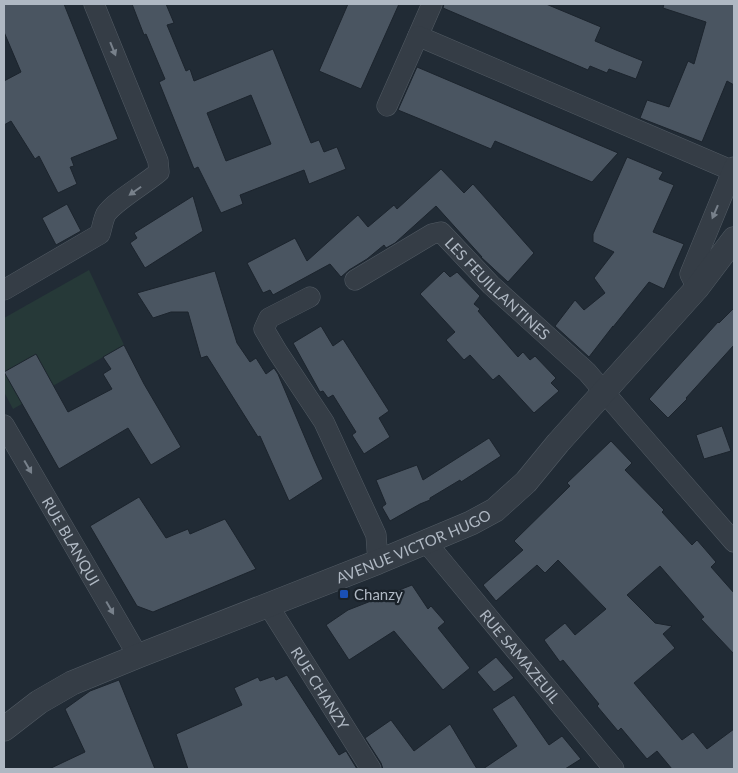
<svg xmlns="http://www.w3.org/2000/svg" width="738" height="773" viewBox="0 0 738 773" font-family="Lato,sans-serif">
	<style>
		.green { fill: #263938 }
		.building { fill: #4a5561; stroke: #1c242d; fill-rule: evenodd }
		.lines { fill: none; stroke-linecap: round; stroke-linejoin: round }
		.minor-casing { stroke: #525b64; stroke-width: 21 }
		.tertiary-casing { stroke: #525b64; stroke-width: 25 }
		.minor { stroke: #353d46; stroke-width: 20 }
		.tertiary { stroke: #353d46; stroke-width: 24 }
		.oneway { fill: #78818b }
		.transit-dot { fill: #1a4fb4; stroke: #1a222a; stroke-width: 2 }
		.labels { text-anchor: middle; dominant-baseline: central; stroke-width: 4.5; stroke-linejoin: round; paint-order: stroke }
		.street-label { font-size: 15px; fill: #afb8c3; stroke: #1a222a }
		.poi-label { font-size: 15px; fill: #afb8c3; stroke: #1a222a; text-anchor: start }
	</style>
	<rect width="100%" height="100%" fill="#212b35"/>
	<path class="green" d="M89,270L124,345L13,409L4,392V318Z"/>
	<path class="building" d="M4,4H64L118,139L71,158L74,166L70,167L77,184L58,193L39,156L35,159L11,121L4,125V81L21,72L4,32Z
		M132,4H166L174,23L167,25L186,71L190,69L194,81L273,49L311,143L319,140L324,152L337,147L346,169L309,184L304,170L240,195L243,204L221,213L198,167L194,169L159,82L165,79L146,34L144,35ZM251,95L271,144L226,161L207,113Z
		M348,4H399L361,89L319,71Z
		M444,4H546L601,27L595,41L616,50L643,61L636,79L609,69L607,73L590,66L588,70L443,8Z
		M664,4H734V85L727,81L702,142L640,118L647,100L669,107L688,61L694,64L706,22L663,8Z
		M417,67L497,101L618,153L592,182L495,141L491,149L420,119L398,110Z
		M627,157L663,172L659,179L674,185L653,232L684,244L664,289L649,282L613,327V326L589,357L555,326L575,300L584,310L605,293L594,278L614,252L593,242V234Z
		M441,169L464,193L473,184L534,253L508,282L481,257H482L436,206L395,243L386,248L384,245L367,259L349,270L341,277L330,264L273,295L270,290L263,293L247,263L295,238L307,261L358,215L368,227L394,205L397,209Z
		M193,196L203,231L145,268L130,243L137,238L134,233Z
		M67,204L81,231L56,245L42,218Z
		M215,271L237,343L250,362L256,358L266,374L274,368L278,374L314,459L323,479L289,501L260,436L258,437L207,356L201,358L188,312H171L153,318L137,293Z
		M444,271L450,277L457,272L480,296L474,304L480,309L478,311L518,357L523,352L530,360L535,356L556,378L551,383L559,391L534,413L499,375L493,380L470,355L464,360L446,340L455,332L420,294Z
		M734,308V345L686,398L687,399L668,418L649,399L718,322L719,323Z
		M321,326L333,346L343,339L389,411L379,418L390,437L364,454L352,435L356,432L333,395L328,398L323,391L320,392L293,343Z
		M124,345L144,384L181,447L151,465L128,428L59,469L4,372L36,354L68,412L112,389L103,374L111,369L103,357Z
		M722,426L731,451L704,459L696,435Z
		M489,438L501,456L461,482L460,480L430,498V500L420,504L390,521L382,507L386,504L376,480L417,465L423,480Z
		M611,441L632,463L625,470L664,510L662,512L692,545L697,540L716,562L711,567L734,593V654L701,619L704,617L660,566L627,595L655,623L672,626L663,634L675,648L634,683L682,740L693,732L707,749L734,729V769H672L657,751L647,759L621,728L618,731L597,706L599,704L563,660L560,662L544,640L565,623L575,635L606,609L558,560L545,573L537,565L496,601L483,585L523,550L514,541L570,486L567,483Z
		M139,497L166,538L188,529L190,534L225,519L256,569L153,612L137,606L90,526Z
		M412,585L428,609L431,606L445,622L438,628L470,668L443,690L394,631L349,660L326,625L348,610Z
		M496,657L514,678L494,692L477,672Z
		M287,675L339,755L346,751L357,769H188L176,734L242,705L234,688L258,677L260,681L274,676L276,680Z
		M119,680L155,769H49L85,752L65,709L90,691Z
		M514,695L549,745L562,736L581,759L565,769H483L517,746L492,709Z
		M391,720L414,751L450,724L477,769H383L381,763L365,738Z"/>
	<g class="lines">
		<defs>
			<g id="minor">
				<path d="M418,36L432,4"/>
				<path d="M387,106L418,36L733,171"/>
				<path id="s1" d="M355,280L432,234L441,232L491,285L587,372L636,429L734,542"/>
				<path d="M697,288L690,274L734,167"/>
				<path d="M4,290L100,234C102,228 103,220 106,214C115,201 145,184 159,172L158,161L94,4"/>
				<path d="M310,297L269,318L264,329L277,351L324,422L376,535L378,562"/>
				<path id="s2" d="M4,425L138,656"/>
				<path id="s3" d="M426,542L614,769"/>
				<path id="s4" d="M268,605L371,769"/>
			</g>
			<g id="tertiary">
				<path id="s5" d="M4,729L39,702L72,683L138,656L378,562L471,523L495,510L526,482L558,443L697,288L734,239"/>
			</g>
		</defs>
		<use href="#minor" class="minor-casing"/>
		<use href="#tertiary" class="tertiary-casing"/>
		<use href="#minor" class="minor"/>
		<use href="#tertiary" class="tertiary"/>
	</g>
	<defs><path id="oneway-solid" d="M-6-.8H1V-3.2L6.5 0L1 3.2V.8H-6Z" transform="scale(1.25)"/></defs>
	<g class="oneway">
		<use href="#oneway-solid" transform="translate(113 49) rotate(68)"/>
		<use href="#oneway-solid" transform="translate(135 191) rotate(145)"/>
		<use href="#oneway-solid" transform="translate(715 212) rotate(113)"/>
		<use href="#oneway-solid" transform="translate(28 467) rotate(60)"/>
		<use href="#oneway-solid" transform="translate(110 608) rotate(60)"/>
	</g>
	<rect class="transit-dot" x="339" y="589" width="10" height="10" rx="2.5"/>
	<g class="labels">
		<g class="street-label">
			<text stroke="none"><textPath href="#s1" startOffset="179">LES FEUILLANTINES</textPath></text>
			<text stroke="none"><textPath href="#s2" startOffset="134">RUE BLANQUI</textPath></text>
			<text stroke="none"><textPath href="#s5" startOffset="450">AVENUE VICTOR HUGO</textPath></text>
			<text stroke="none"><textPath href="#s3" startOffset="148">RUE SAMAZEUIL</textPath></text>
			<text stroke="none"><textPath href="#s4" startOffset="98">RUE CHANZY</textPath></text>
		</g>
		<g class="poi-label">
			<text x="354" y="594">Chanzy</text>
		</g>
	</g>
	<rect width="738" height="773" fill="none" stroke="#afb8c3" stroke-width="10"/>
</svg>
